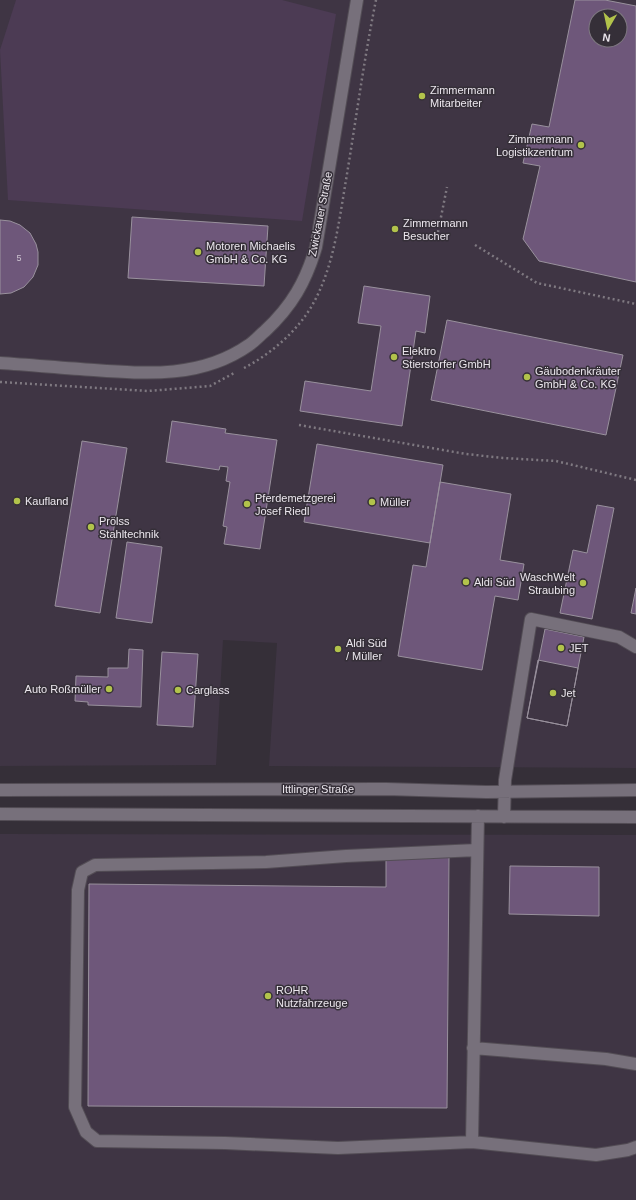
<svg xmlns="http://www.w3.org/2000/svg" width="636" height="1200" viewBox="0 0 636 1200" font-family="Arial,sans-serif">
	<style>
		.built { fill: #3f3544; fill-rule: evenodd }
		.green { fill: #4c3b54 }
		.building { fill: #6e577a; stroke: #99919d; fill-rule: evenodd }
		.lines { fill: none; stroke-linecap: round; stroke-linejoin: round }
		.minor-casing { stroke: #534d55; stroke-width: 14 }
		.path { stroke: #7f7981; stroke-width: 2.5; stroke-dasharray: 2 3; stroke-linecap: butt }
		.minor { stroke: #77707b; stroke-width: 12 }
		.poi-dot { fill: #b2c34b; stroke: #352f38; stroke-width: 1.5 }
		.labels { text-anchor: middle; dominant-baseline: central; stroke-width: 3; stroke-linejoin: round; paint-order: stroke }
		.number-label { font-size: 9px; fill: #ccc2d0 }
		.poi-label { font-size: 11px; fill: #ebe6ed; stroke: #352f38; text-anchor: start }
		.street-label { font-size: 11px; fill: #ebe6ed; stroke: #352f38 }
	</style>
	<rect width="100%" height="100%" fill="#352f38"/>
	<path class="built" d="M0,0H636V768L269,766L277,643L223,640L216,765L0,766ZM596,16H620V40H596Z
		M0,834L636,835V1200H0Z"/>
	<path class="green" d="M16,0H282L336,14L302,221L8,200L0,50Z"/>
	<path class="building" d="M575,0H605L636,6V282L539,261L523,239L540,166L523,163L532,124L549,127ZM596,16H620V40H596Z
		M132,217L268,226L264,286L128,278Z
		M0,220L10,221L20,225L30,233L36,244L38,252V265L33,277L24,287L11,293L0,294Z
		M364,286L430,296L425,333L416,331L402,426L300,411L305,381L371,391L381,326L358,323Z
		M447,320L623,355L606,435L431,400Z
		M172,421L226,429L225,433L277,440L260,549L224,544L227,527L223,526L230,482L226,481L228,467L220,466L219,470L166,462Z
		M82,441L127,448L100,613L55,606Z
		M317,444L443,465L430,543L304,522Z
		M440,482L511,494L500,560L524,564L518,600L495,596L482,670L398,656L413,565L426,567Z
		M597,505L614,508L592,619L560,613L573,550L587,553Z
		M127,542L162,547L152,623L116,618Z
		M636,588V614L631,613Z
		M545,629L584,637L567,726L527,718Z
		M129,649L143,650L141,707L88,705V702L75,701L76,676L108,677V668H128Z
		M162,652L198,654L193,727L157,725Z
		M538,660L578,668L567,726L527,718Z
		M386,857H449L447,1108L88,1106L89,884L386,887Z
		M510,866L599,867V916L509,914Z"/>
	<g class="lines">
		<defs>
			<path id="minor" d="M0,363C31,365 63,368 94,370C148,374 202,378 249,345C255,341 260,335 265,331C292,306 306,281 316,247L357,0
				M0,790L386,789L486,792L636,790
				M0,814L636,817
				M504,817L505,780L531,619L619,637L636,647
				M477,850L346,856L266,862L95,865L82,872L78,890L75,1107L86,1132L97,1141L225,1143L338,1148L472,1142L596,1155L628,1150L636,1147
				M473,1048L606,1059L636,1064
				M472,1142L478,816"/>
		</defs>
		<use href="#minor" class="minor-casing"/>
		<path class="path" d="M437,237L447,187
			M475,245L537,283L636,304
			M244,368C271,354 299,330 314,302C334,265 339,221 346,180C356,120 364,59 376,0
			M0,382L148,391L210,386L236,372
			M299,425L466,454L503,458L556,461L636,480"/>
		<use href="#minor" class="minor"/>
	</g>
	<g class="poi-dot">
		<circle cx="422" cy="96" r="4"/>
		<circle cx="581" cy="145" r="4"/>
		<circle cx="395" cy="229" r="4"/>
		<circle cx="198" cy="252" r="4"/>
		<circle cx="394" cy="357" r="4"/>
		<circle cx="527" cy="377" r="4"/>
		<circle cx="17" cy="501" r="4"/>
		<circle cx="372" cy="502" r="4"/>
		<circle cx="247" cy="504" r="4"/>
		<circle cx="91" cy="527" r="4"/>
		<circle cx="466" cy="582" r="4"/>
		<circle cx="583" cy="583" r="4"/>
		<circle cx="561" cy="648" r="4"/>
		<circle cx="338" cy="649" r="4"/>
		<circle cx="109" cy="689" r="4"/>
		<circle cx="178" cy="690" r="4"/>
		<circle cx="553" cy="693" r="4"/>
		<circle cx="268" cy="996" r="4"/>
	</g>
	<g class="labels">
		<g class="number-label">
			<text x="19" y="258">5</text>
		</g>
		<g class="poi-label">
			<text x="430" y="90">Zimmermann<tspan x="430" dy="13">Mitarbeiter</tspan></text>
			<text x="573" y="139" text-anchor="end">Zimmermann<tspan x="573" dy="13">Logistikzentrum</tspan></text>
			<text x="403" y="223">Zimmermann<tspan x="403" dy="13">Besucher</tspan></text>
			<text x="206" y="246">Motoren Michaelis<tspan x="206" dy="13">GmbH &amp; Co. KG</tspan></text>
			<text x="402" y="351">Elektro<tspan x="402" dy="13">Stierstorfer GmbH</tspan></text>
			<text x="535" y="371">Gäubodenkräuter<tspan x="535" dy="13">GmbH &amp; Co. KG</tspan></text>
			<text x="255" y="498">Pferdemetzgerei<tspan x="255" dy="13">Josef Riedl</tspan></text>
			<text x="25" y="501">Kaufland</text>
			<text x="380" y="502">Müller</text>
			<text x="99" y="521">Prölss<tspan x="99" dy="13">Stahltechnik</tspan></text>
			<text x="575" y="577" text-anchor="end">WaschWelt<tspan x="575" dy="13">Straubing</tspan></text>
			<text x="474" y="582">Aldi Süd</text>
			<text x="346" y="643">Aldi Süd<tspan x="346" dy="13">/ Müller</tspan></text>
			<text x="569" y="648">JET</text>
			<text x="101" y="689" text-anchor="end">Auto Roßmüller</text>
			<text x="186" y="690">Carglass</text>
			<text x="561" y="693">Jet</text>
			<text x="276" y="990">ROHR<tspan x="276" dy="13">Nutzfahrzeuge</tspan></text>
		</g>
		<g class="street-label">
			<text transform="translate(320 214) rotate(-79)">Zwickauer Straße</text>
			<text x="318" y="789">Ittlinger Straße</text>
		</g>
	</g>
	<g transform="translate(608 28) rotate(189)"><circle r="19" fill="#352f38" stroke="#7e7880"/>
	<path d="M0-3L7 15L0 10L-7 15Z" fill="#b2c34b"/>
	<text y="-6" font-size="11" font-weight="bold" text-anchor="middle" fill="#ebe6ed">N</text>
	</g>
</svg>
